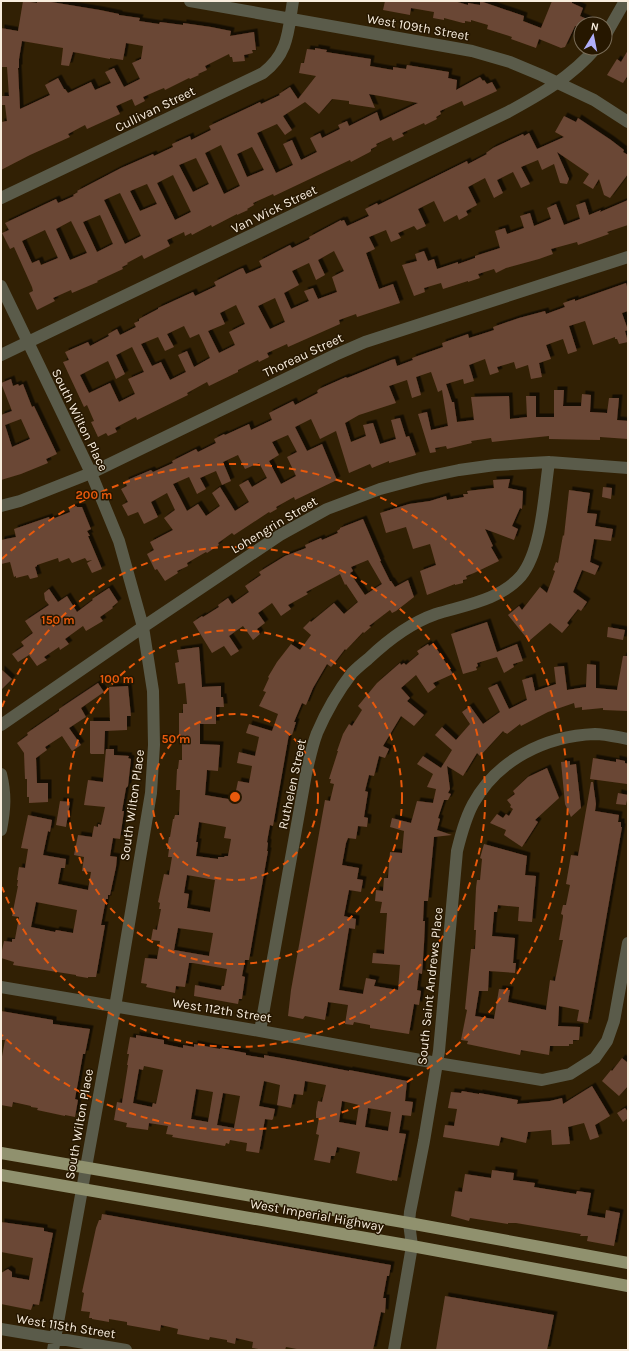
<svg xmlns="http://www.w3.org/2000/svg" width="629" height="1351" viewBox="0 0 629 1351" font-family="Karla,sans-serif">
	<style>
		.building { fill: #6b4634; fill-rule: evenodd; filter: url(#shadow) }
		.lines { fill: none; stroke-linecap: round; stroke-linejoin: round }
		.minor { stroke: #5a5b4a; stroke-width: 12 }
		.major { stroke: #90916e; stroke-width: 12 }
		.ring { fill: none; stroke: #e8590c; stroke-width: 2; stroke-dasharray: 7 5 }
		.labels { text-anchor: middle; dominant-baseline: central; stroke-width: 3; stroke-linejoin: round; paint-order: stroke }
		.street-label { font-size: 13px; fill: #f8eddd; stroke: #261700 }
		.centre { fill: #e8590c; stroke: #261700; stroke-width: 2 }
		.ring-label { font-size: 12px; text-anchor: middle; font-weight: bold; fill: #e8590c; stroke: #261700; stroke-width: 3; stroke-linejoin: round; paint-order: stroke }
	</style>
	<defs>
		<filter id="shadow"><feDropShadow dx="3.5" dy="-3.5" stdDeviation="0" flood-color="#0009"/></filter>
	</defs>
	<rect width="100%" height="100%" fill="#312004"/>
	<path class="building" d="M23,1L37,3V1H45L100,10L119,14V15L140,18L139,21L159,24L160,22L183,25V23L211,27L231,31L230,36L254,32L256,50H252L253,53L244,55L245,61L233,62L232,57H230L229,54L205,66L207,70L198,74L199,75L190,79L189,78L165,90L164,88L159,90L143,97L145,101L135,106L132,99L116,106L120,114L87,129L85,125L68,134L70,137L30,155L1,170V122L7,121L5,105H1V96H9L7,67H1V28L18,31ZM22,41L63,48L61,65L69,66L73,52L110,59V58L123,60L126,43L143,46L141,59L132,63L140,79L124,87L114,68L105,72L111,83L95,90L91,82L68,93L65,89H64L58,78L45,85L50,95L20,109L18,68H19V59Z
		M385,1H454L468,5V3L480,5V1L524,16L523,21L541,28L552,1H572V3L583,8L580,16L598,24H581V28L575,26L565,47L561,48L539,39L536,48L511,39L512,37L487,29L488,25L471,20V22L465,21V23H463L444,18V20L433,18L434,12L411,8L410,15L383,10Z
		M315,48L327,50L326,52L371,59L370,66L393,70V67L406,69L407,65L449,72L448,78L457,80L456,90L480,77L483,81L484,80L487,84L492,82L497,91L464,106L462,101L440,111L441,114L436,117L437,119L425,125L424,123L402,133L404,136L393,141L391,137L376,144L377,146L371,149V151L370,152L351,162L350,160L274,196L273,194L253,203L254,205L247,209L248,210L237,215V214L212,227L211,225L192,235L191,233L185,236L184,232L167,240L170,246L144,259L142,255L127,263L128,264L122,267L123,269L97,281L98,282L72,293L71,290L53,298L55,301L37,310L29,293L33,291L32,287L14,247L10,249L2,233L9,230L5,223L56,199L58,203L74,196L73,195L78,192L77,191L121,168L153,154L154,156L173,147L172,144L190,136L191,140L211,130L209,126L260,102L261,104L280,95L279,94L290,87L298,99L316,76L299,73L301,63H304L307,49L315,50ZM369,94L418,103L380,121L377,112L349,126L347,121L338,125L340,129L322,138L320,133L310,138L317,152L301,160L292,140L283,144L293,165L276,173L257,133L277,124L285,135L292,130L283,116L305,102L319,114L332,99L349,101V104L375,108ZM221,145L240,186L224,194L205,153ZM252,147L264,170L247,177L237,154ZM196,158L209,184L193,192L179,165ZM173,175L191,212L175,220L157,183ZM147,184L157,204L140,211L130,191ZM120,193L141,236L125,244L104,200ZM100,215L113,244L97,252L83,222ZM71,221L87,253L70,260L56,229ZM45,230L58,258L41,265L39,260L32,263L22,241Z
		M628,50V75L623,83L607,75L617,59L621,62Z
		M564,116L576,122L578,118L611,140L624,150L623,152L628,155V174L610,198L604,195L599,179L593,189L583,183L589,174L557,152L569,179L567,184L560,183L554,164L542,170L538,160L521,167L530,184L521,188L513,172L497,180L503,193L494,198L485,178L468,187L477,205L466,211L468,215L459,220L457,215L444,222L434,201L418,209L426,226L417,230L414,226L398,233L401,238L391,242L386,230L369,237L375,249L366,253L379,289L393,284L400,303L357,317L356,314L339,320L340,324L288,347L287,344L267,353L269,357L259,362L258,360L238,370V372L209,386L207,382L187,393L188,395L137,420L136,417L115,428L117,432L108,436L106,433L98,437L91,422L94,421L87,405L84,407L63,362L69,360L65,352L88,342L90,346L109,336L108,334L117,329L120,335L136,327L134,323L139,321V319L158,309V308L193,292L195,296L216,286L214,282L240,269L243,268L246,274L262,267L259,261L290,245L292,248L310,239L309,237L341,220V221L344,220L347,226L369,216L365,209L377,203L378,205L467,161L468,164L487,154L486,153L493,148L523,134L524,136L529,133L537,149L564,137L555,132ZM334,251L344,271L332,277L337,292L318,299L313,288L304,291L309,301L291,309L284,293L299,285L292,271L309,263L316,280L325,275L318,260ZM275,298L285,322L270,329L258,306ZM236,305L245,324L229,332L235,345L219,353L208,331L225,324L220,313ZM184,326L190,338L199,334L210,358L194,367L187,351L178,355L186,372L170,380L161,362L152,366L141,344L158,337L165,351L174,347L167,334ZM132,347L144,372L128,379L135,394L119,402L110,383L89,393L80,375L108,361L116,379L125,374L116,355Z
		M628,200V225L607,232L609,234L578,245L577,242L551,249L553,254L539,259L506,268L496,273L494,269L478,274L480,278L468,282V281L443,289L441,283L424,288L425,292L414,296L402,265L417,261L415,254L424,251L428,261L434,259L437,269L458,262V264L475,258V256L500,248L495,231L505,228L507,234L524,228L520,216L530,213L534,226L551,219L547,208L556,204L564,225L580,219L576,205L585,202L589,215L601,210L600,212Z
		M626,283L628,290V311L622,313L628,330L625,331L628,342L619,344L617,339H615V337L593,345L585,321L569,326L577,351L568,354L563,339L546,345L551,359L539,363L542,377L531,379L528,365L516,369L514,362L497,367L499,372L490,375L485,359L469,365L474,381L464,384L463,379L446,384L452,402H454L457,422L474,420L471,397L509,396L510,419L527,417L526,396H536V417H554V390H564L563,406H581L582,394L591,395L590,412L607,413L609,398H619L617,420L628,421V439L600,437V440L549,439V436L492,442L491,438L471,441L472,443L447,449L446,446L435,448L436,452L430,453L418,414L427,412L431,430L448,426L442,390L438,392L431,372L416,377L421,395L412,398L407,380L389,386L396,403L359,415L345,423L351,442L366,436L363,425L373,423L380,444L396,439L391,420L400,418L406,437L409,436L416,455L389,463V461L372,468L370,464L349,473L336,431L320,439L311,419L295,427L307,451L322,444L337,480L295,500L294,497L276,507L277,509L270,513L269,512L234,535L232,533L218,543L219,545L207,553L206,552L187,563L188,566L177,571L178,573L165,581L157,569L155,570L147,554L154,550L150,542L173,530L164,518L175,510L167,493L151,502L158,517L144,524L138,512L128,516L122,505L128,502L121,489L127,486L125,481L151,470L153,472L173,463L172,461L196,449L198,452L216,443L214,439L224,434L225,435L249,424L251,430L272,420L269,413L293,401L295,405L318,393L317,391L319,389L346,377L347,378L391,360L395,359L397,366L413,360L412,358L443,347L442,343L468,334L469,338L488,332L494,330L493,327L519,318L545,311L546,314L565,307L563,303L575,299V301ZM288,435L297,452L287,457L296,476L281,484L269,461L279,455L272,442ZM238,455L245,469L259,463L267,478L252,487L248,480L239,485L249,502L235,511L220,487L212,493L220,506L206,516L198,504L187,511L173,484L189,477L197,494L206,489L200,478L216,471L222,485L231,481L223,462Z
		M11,379L13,386L18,384L19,386L23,384L32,407L34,406L57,454L46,459L48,463L21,474L1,480V415L12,411L1,383ZM21,419L30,439L12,447L5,425Z
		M510,479L508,488L523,491L522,509L520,508L512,526L518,529L514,540L485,529L493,546L491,547L499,561L474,573L466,576L467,579L463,580V583L455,585V584L427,595L420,571L436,565L430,544L413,549L406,527L386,533L380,513L409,504L430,501L446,496L447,500L464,497L463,494H468L467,491L494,488L493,480Z
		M603,487L612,488L611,499L602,497Z
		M569,490L590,493L587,513L597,514L595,526L613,529L611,541L594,539L590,562L599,566L595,575L582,570L573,592L587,602L581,611L578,609L567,623L569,625L562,633L550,623L529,641L508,615L519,606L522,610L540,587L547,593L555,571L553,570L556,562L558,563L563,535L564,536Z
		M76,506L77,507H82L91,529L87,531L90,536H88L102,569L92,573L87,563L92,560L87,561L85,558L72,563L69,558L59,562L58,558L37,565V566L35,567L38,577L30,579L28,575L16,578V576L14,577L10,562L1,564V540L16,537L14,529L49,517L50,520L70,512L69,509Z
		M363,519L381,561H380L390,581H391L395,587L408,580L414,597L396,611L392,613L390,610L369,626L371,627L364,633L363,632L346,650L345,649L332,666L331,667L327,664L313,688L306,705L302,703L294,722H296L292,735L289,734L273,826L270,825L267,842L268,843L267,851H268L258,908L249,960H245L242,976L245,977L242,999H239L238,1004L194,996L195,985L221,990L222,986H224L227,969L193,963H189L185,987L176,986L175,993L146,987L147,984L141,983L145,958L157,959L160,941L151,940L153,929L157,930L161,909H159L160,903L158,902L164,874L169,875L172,857H168L169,849H167L169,837H170L173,819H174L175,815H179L180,790H176L177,769H178L179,760H182V742H179V713H183V704H187L185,683L178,684L175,663L179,662L177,650L199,647L202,687L221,686V697H223L224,707H216V724H200V744L220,745L218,771L207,770L205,795L234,800L238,781L249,783L252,766L237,763L239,752L255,756L259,737L246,733L249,724L272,731L278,714L259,706L266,692L263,691L269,678L268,677L277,662L291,644L300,650L311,635L303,628L310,621L311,622L334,603L344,614L358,602L346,584L345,585L340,574L306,592L308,594L288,605L291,609L281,616L272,603L258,613L265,623L257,629L260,634L253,640L243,626L229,636L239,651L231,656L224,646L212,653L193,622L202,616L203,617L219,607L218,605L228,598L232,604L249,592L245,586L261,575L259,572L285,556L306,548L305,545L321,538L322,540L338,533L337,531L340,529V528ZM368,560L382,584L365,595L350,573L353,571L351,567ZM199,822L226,827L224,838L231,839L228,856H225L224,857H218V859L196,856L198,842H196ZM187,875L215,880L210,912L187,908L189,894L184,893ZM178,928L213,933L209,956L174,950Z
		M109,588L118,602L112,607L113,608L100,617L103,621L86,631L83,626L65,639L69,644L60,650L59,647L44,657L47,660L37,666L29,655L18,662L12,654L24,646L21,642L33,633L25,621L49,605L45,600L44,593L49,589L58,602L67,596L77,612L93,600L92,599Z
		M487,622L497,652L517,644L523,661L513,664L514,667L504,673L497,657L477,663L478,666L476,667L477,670L463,674L451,634Z
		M608,627L625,630L623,640L607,637Z
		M433,643L453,674L433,683L436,687L428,693L416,675L401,688L410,698L407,701L424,715L414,726L401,716L383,746L389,749L385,758L379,756L374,776L369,775L365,791L368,792L364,817L368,818L367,827L358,826L356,839L348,838L346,843L342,865L359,868L357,879L363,880L361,892L349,890L344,916L356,919L355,929L349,928L339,990L363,994L366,978L376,980L374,986L398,990L400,965L372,963L373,953L384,954L387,913H380L382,902L375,901L376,890L383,891L384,878H388L390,852L402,853L404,831L390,827L392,818L411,823L417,801L433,803L436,789L427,787L433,774L417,764L423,756L441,768L452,750L435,735L442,727L456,740L470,724L462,712L470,706L483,724L500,712L488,688L497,684L509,709L527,700L522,680L532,677L535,691L556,684L554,667L564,666L567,690L586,687L587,664L596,665V688L617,690L623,656H628V711L603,710V708L582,710V707L575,708L574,703L548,712L521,726L520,724L507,734L506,733H505L503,731L480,756L477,753L463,776L447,766L450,789L448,793L451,794L448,800H444L438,818L440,819L437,830L452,835L434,837L428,901H424L423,921H425L424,944L422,974L419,973L417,990L421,991L419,1005L414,1004L409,1034L370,1028V1025L354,1022L353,1025L345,1024L348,1005L328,1002L325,1020L305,1016L303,1019L288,1016L291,990L325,800L330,801L334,784L330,783L331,779H329L338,751H337L343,734L349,724L352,726L362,710L358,706L377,683L400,663L401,665L404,663L406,665L419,654L417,651L428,644L429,646Z
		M1,669L12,679L1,690Z
		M98,683L104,692L81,708L86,717L69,728L81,745L72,751L62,736L45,747L47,750L36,758L37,783H48V802L29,803V797H27V779H25L24,753L17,743L28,735L27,733L59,711V709Z
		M128,686L131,716H127V730L105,731L104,754H91L90,753V721H110L109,687Z
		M106,749H114V755L129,756L128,758L131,759L128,786L126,788L122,811H124L120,839L113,838L110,856L117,857L116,867L110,895H108V899H106L101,925H105L96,977H88V978L76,976V975L13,965L14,962L1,958V955L4,941L12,942V939H15L19,917L12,916L18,886H17L18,880H17L19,867L25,868L28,849L21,848L28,815L52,820L50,832L48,831L43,855L66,859L65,868H61L58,884L88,890L91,872L82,871L84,857L74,855L78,835L92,837L94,826L98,827V824L101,825L105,807L84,805L88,780L103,782ZM36,902L77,910L73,933L56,930L55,932L31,927Z
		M593,758L616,762V759L625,761V763L628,764L627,784L590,779Z
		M570,761V765L576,764L581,808L571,817L565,804L561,762Z
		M547,768L559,798L535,820L538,822L522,847L504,835L506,830L490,823L497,814L503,818L506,814L509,816L513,809L510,807L511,805L507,800L515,794L513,791L528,777Z
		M591,782H593L596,804L595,811L619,815L618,822H621V827H622L588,1023L577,1021L579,1010L559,1006L558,1026L580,1027L579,1040H573V1044H569V1046H550L549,1055L521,1050L520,1055L467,1044L468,1041L461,1040L467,1010L465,1009L471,949H475L476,930H474L476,888L477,880H480L482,859L480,858L484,844L527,856L525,875L536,876L532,922L518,921L519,907L498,905L497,912H494L492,936L515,938L513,963H516L515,973L489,971L488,991H479L475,1016L494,1019L499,989L510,990L508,1002L546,1010L550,980L555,981L563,940H559L563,917V915L561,914L563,905H566L570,885L566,884L571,855L578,856Z
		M618,793L628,795L626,805L616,804Z
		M60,801L70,802L66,827L56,825Z
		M1,1011L53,1020V1024L90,1029L85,1054H83L75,1099L78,1100L75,1117L65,1115V1116L37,1110L38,1108L31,1107V1106L13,1102L12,1107L1,1105V1062L5,1040H1Z
		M136,1035L164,1040V1044L183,1048V1045L194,1047V1044L220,1049V1048L246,1053V1055L264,1058V1055L292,1060L349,1071V1070L407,1081L405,1101L413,1102L411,1116L402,1115L399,1133L406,1134L397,1181L392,1180V1181L356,1173L360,1152L337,1147L335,1156H331L330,1163L314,1160L319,1135L316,1134L319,1118H316V1112L318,1101L322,1102L326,1085L305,1081L303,1095L294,1094L291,1108L277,1105L280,1085L264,1081L259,1106L275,1109L273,1119L272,1120L265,1119L259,1153L246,1151L247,1143L230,1140L229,1144L226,1143L225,1146L172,1137L173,1135L166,1134L168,1126L149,1123L148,1130L126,1127L127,1123L114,1120L117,1102L122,1103L128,1065H127L129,1054H127L130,1037L136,1038ZM144,1066L163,1070L156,1104L153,1103L152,1107L133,1103L139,1069L143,1070ZM196,1089L213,1092L208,1122L191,1119ZM223,1093L240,1096L234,1128L217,1125ZM342,1101L359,1105L356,1125L339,1122ZM368,1108L391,1112L388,1131L365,1127Z
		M622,1058L628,1063V1086L619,1096L602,1081L611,1070L612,1071Z
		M592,1086L610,1116L595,1125L599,1137L590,1140L584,1123L568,1127L570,1144L552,1145L551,1130L528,1132L526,1143L501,1137L499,1146L443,1137L445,1125L454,1126L457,1109L448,1108L451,1092L461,1093L462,1091L479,1094V1093L518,1100L517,1104L550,1101L562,1098L563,1104Z
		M625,1108L628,1112V1118L623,1122L617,1113Z
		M492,1170L514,1173L513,1180L535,1183L534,1187L576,1194L577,1191L591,1193L587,1215L605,1218L606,1210L620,1213L614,1246L587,1241L588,1236H580L581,1234L516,1223H508V1224L470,1218L469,1221L451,1216L455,1191L462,1192L465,1174L491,1178Z
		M102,1214L391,1265L389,1276H387L383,1298H386L385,1313L381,1312L373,1350H302L286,1347L285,1350H265L252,1348L253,1342L236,1338L235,1344L227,1342V1340L210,1337L209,1340L177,1334L178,1329L161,1325L160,1331L127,1325V1322L109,1319V1322L92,1319V1318H89L90,1312L81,1311L84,1293L82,1292L96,1228L99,1220H101Z
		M1,1222L44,1228V1231L53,1233L39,1305L33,1304L31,1310L1,1304V1273L8,1269L12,1272V1277L29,1280L33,1258L1,1252Z
		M445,1296L554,1315L547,1350H436Z"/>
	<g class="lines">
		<path class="minor" d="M190,1L472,51L510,62L541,75L594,100L628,122
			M605,36L625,1
			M1,198L263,73C289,53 288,31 293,1
			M1,286L91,473L119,541L143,627L153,691L154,745L151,793L115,1007L53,1350
			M1,355L508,112C541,94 571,77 596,48
			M1,506L20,501L91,473L335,355L365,342L628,257
			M1,725L143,627L280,535L327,509L380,489L421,478L459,470L495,465L549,462L628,468
			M1,774C6,795 5,809 1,830
			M1,987L260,1031L437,1063L542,1080L570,1074L595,1058L607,1041L614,1021L628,943
			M260,1031L306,774C309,761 312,746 317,733C326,712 338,691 352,673C357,668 363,663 368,659C388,640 410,623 436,614C465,605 500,600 521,576C542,550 544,495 549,462
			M1,1329L126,1350
			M394,1350L412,1246L409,1223L410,1212L424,1141L439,1051L457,851C461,835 465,819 473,804C497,760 545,736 595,734C605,734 617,737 628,739"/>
		<path class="major" d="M1,1153L409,1223L628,1263
			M1,1175L412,1246L628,1286"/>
	</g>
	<g class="ring">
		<circle cx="235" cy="797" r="83"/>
		<circle cx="235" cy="797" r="167"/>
		<path d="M2 707A250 250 0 1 1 2 887"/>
		<path d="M2 559A333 333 0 1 1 2 1035"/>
	</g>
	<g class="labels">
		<g class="street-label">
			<text transform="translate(418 27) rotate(10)">West 109th Street</text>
			<text transform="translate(155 109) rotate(-26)">Cullivan Street</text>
			<text transform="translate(274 209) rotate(-26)">Van Wick Street</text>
			<text transform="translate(303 355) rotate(-25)">Thoreau Street</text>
			<text transform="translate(80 420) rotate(64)">South Wilton Place</text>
			<text transform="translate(274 525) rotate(-31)">Lohengrin Street</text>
			<text transform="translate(292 784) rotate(-78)">Ruthelen Street</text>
			<text transform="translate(132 805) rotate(-82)">South Wilton Place</text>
			<text transform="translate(430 986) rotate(-84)">South Saint Andrews Place</text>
			<text transform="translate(222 1010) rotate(9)">West 112th Street</text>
			<text transform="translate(79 1124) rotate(-80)">South Wilton Place</text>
			<text transform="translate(317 1215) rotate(10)">West Imperial Highway</text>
			<text transform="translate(66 1326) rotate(9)">West 115th Street</text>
		</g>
	</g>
	<circle cx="235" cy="797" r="6" class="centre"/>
	<g class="ring-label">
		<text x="94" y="499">200 m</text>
		<text x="58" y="624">150 m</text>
		<text x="117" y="683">100 m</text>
		<text x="176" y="743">50 m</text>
	</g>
	<rect width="629" height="1351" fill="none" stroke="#f8eddd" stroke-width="4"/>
	<g transform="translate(593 36) rotate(10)"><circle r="19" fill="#261700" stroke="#7a6d58"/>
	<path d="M0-3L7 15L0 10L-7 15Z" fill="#afaefa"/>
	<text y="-6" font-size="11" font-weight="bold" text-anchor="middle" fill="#f8eddd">N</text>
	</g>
</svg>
